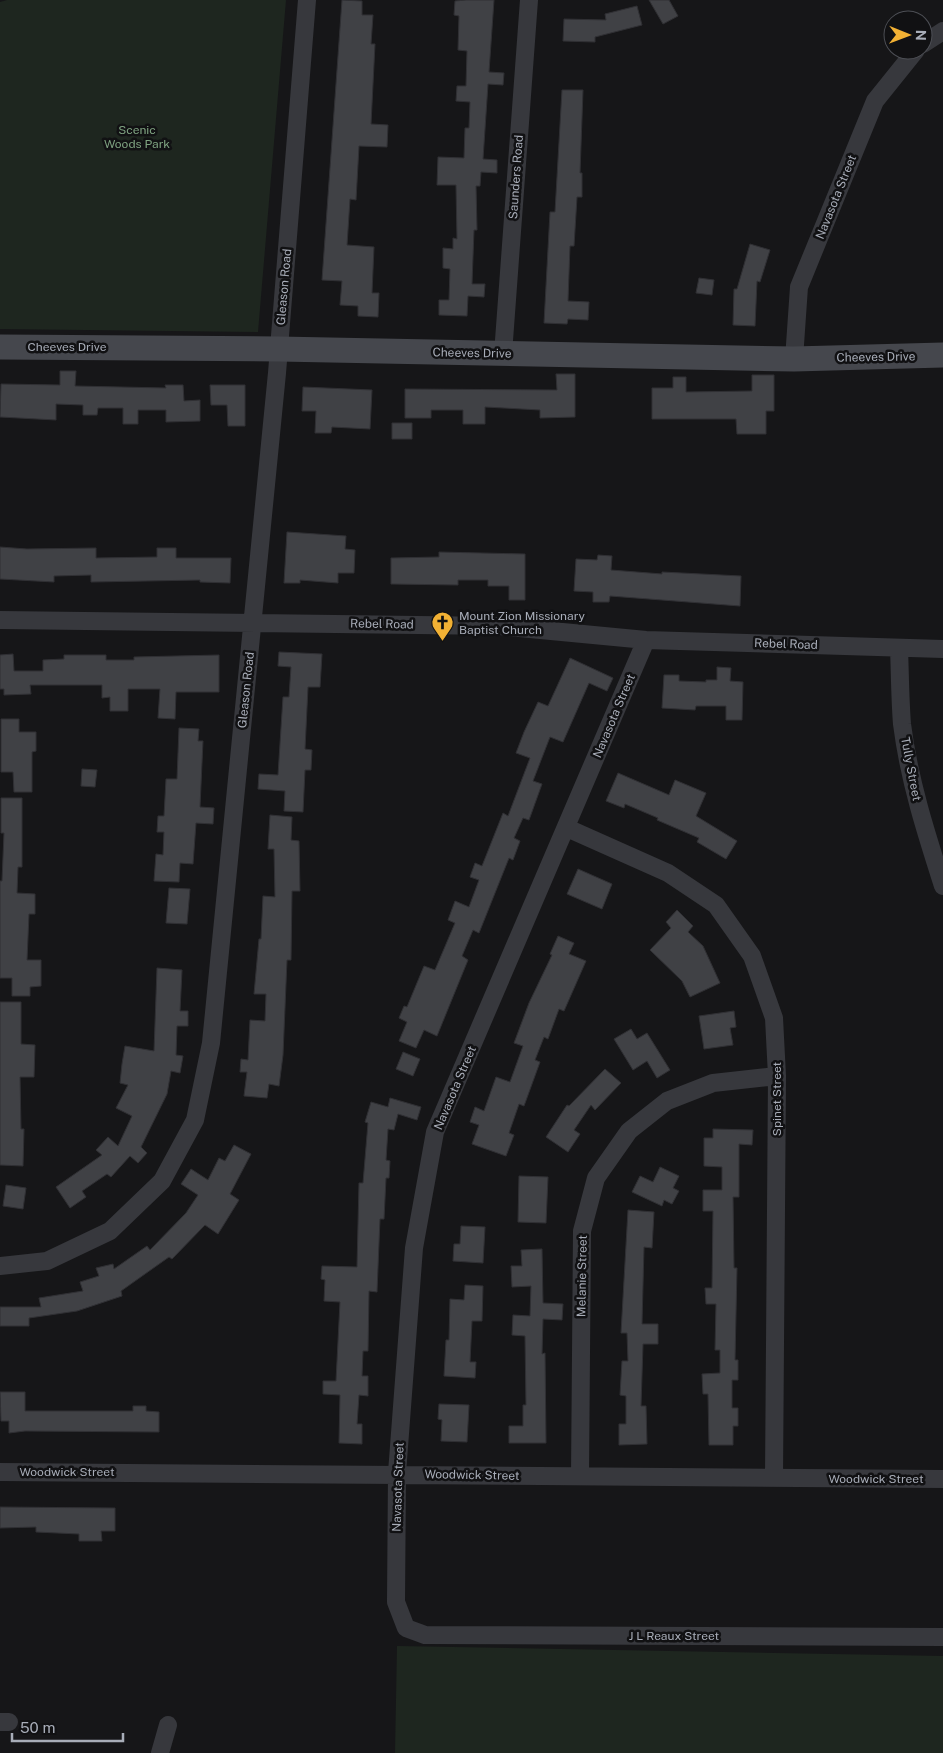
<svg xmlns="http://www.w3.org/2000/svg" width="943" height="1753" viewBox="0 0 943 1753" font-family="'Public Sans',sans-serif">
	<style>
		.green { fill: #1e261f }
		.building { fill: #404145; stroke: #303034 }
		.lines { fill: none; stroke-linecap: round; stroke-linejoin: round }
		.street { stroke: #37383d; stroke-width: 18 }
		.secondary { stroke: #45474d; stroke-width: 25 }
		.labels { text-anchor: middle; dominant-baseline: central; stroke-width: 5; stroke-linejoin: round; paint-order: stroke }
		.park-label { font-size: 12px; fill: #7fa381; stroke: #111113 }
		.street-label { font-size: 12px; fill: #a8adb8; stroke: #111113 }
		.poi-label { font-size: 12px; fill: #a8adb8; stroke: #111113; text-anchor: start }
	</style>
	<rect width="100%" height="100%" fill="#161618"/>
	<path class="green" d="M7,0H286L258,332L0,329V2Z
		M397,1646L943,1656V1753H395Z"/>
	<path class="building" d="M342,0L362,1V15H373L371,44H375L371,124L388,125L387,147L359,146L356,200L350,199L347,245L374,247L372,293H379L378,317L358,316V306L340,305L342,281L322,280Z
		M466,0H494L489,72L504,73L503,85L488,84L483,159L497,160V173L481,172L480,186H476L477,230H474L472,284H485L484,297L468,296L467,316L439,315V300H449L450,269L443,268V248L453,249V238L457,239L456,185H437L438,157L464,158L465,128H469L470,102L456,101L457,86H466L467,51L458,50L459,16L454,15L455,1Z
		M649,0H669L678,16L663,24Z
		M637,6L642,25L595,37V42L563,41L564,19L606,20L605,14Z
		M562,90H583L580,173H582V197H577L574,246H570L568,301L589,302L588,320L568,319L567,324L544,323L550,212H555Z
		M750,244L770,250L760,282L757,281L755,326L733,325L734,289H737Z
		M699,278L714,280L712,295L696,293Z
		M60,371H76L75,386L166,388L165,385H183L184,401L200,400V421L166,422V410H138V424H123V408H98L97,415H83V405L56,404V420L0,417L1,384L60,385Z
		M556,374H575V417L540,418V410L485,407V424H463V410H431V418H405V389L557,390Z
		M752,375H774V411H766V434H737L736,419H652V388H673V377H686V392L752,391Z
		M210,385H245V426H228L227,405H211Z
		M303,387L372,390L370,429L332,427L331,433H315L316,411H302Z
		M392,423H412V439H392Z
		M287,532L346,536L345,549L355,550L354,573H338V583L300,580V583H284Z
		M0,547L27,549L96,548V558L157,557V548H176V558H231L230,583L200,582V580L91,582V575L54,576V582L0,579Z
		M439,552L525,554V600H509V586H488V580H458V585L391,584V558L439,557Z
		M598,555L612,556L611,570L662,574V572L741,576L740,606L610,596L609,602H593V592L574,591L576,559L597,560Z
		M279,652L322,654L320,687H308L305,749L312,750L311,770H305L303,812L284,811L285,791L258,789L259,774L278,775L283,697H289L291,667L278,666Z
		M13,654L14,671H43V660L64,659V655H106V660H134V657L219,655V692H176L175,719L158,718L160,689H128V711H110V697L102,698V685H30L31,694L4,695V689H0V655Z
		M570,658L613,678L607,691L589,683L563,742L550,737L533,781L542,784L529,820L523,818L514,838L520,841L513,860L509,858L479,933L473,930L462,956L468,960L437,1036L424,1030L416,1048L399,1041L407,1022L399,1018L404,1006L407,1007L424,966L435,970L455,923L448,920L455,901L469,907L479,880L470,877L475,863L482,866L503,813L508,816L530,758L516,753L524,732L538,702L548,706Z
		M717,667L731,668L730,681L743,682L742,720H726V706H696L695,710L662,708L664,675H679V681L706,682V680H717Z
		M1,719H19V732H36V751L32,752V792H14L13,772H1Z
		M179,728L199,729L198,741H203L200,807L214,808L213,824L196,823L193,864L180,863L179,882L154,881L156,854L163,855L164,832H157L158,816H164L166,779H177Z
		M82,769L97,770L95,787L81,786Z
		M618,773L669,795L675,780L706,793L696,816L737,841L726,859L697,842L699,838L657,820L658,818L625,804L624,808L606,801Z
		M1,798H22V867H18L17,893L35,894V914H29L27,960H41V986L30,987V996H12V978H0V881H2L4,833H1Z
		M270,815L292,817L291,840L299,841L300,891H292L291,960H287L283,1055L279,1086L269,1084L267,1098L244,1096L247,1072H240L241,1059L248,1060L250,1020L265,1021L266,994H254L259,939H261L263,896L275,897L274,849H268Z
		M578,869L612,884L602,909L567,894Z
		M169,888L190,889L187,924L166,923Z
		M677,910L693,926L688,932L703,946L720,983L690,997L682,981L650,950L671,928L666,922Z
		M558,936L574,943L569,954L586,961L564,1011L559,1009L548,1039L544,1037L535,1060L540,1062L524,1106L519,1104L509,1133L514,1135L506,1156L472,1144L479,1125L470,1122L475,1107L484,1111L496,1077L510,1082L523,1046L514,1043L529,1003L552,955L550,954Z
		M157,968L182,970L180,1011H188V1026H177L176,1055L183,1056L180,1073L171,1071L167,1094L141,1147L147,1153L138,1163L130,1156L111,1177L107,1174L82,1191L86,1197L70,1208L56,1187L102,1155L96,1150L108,1137L118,1146L132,1116L116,1108L128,1085L120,1083L122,1064L125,1046L154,1051Z
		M0,1002H21V1044L35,1045L34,1077H20L21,1129H24L23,1166L0,1165Z
		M734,1011L736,1027L730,1028L733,1045L704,1049L699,1016Z
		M631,1029L637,1039L647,1033L670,1070L657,1078L647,1061L633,1070L614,1039Z
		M403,1052L420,1059L413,1076L396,1069Z
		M605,1069L621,1083L595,1110L591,1105L574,1130L580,1134L568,1152L546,1137L567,1105L569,1106Z
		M390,1098L421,1107L417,1120L398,1114L394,1130L388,1129L386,1160L390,1161L389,1178H386L384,1219H380L377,1292L369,1291L368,1351H363L362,1376H368V1396L359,1395L357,1424H362V1444L339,1443L340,1395L323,1394V1381H336L340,1302L324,1301L325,1280L321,1279L322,1266L357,1267L359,1183H363L368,1123L365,1122L371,1102L388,1107Z
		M713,1129L753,1130L752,1145L739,1144V1197H733L734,1268H737L735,1360H738V1380H732V1408H738V1426H733V1445H709L708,1394H703L702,1374L720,1373V1350H715L716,1304H706L705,1288H712L713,1211H703V1190H722V1167L704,1166V1138H713Z
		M234,1145L251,1154L230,1194L239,1200L218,1234L205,1225L172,1259L169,1257L121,1291L122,1296L77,1311L29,1318V1326H0V1307H41L39,1298L83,1291L80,1282L99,1276L96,1268L113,1264L114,1269L147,1246L150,1250L186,1213L198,1195L181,1184L191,1169L208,1180L219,1158L225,1161Z
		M660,1167L679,1176L673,1188L679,1191L672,1204L664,1200L662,1206L632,1192L640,1176L653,1182Z
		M519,1176L548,1177L546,1223L518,1222Z
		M6,1185L26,1188L23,1209L3,1206Z
		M628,1210L654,1212L652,1248L644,1247L642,1324H658V1344H643L641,1406H646L647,1444L619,1445V1424H626V1396L620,1395L622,1361H628L627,1333H621Z
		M461,1226L485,1227L483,1263L453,1261L454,1244H460Z
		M542,1249L543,1303L563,1304L562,1320L543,1319L542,1354L545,1353L546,1443H509V1426H523V1405H526L525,1336L512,1335L513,1315L530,1316L531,1286L512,1287L511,1266H522L521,1250Z
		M465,1285L483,1286L482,1321H472L470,1362H476L475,1378L444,1376L446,1340H449L450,1299L464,1300Z
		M0,1392H25V1411H133V1406H146V1411L159,1412V1432L25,1431L9,1433V1421H1Z
		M439,1404L469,1405L467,1442L441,1441L442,1420L438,1419Z
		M0,1507L115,1508V1531H101L102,1541H79V1534L36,1532V1527L0,1528Z"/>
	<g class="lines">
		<path class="street" d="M923,44L943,31
			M503,354L529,0
			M794,359L799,287L875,101L916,50
			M0,620L499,626L646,640L943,649
			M646,640L435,1132L414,1248L397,1473L396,1602L406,1628L425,1635L943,1637
			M899,648C900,673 900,699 902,724C909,780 926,833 943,886
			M567,828L668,873L716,905L752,956L774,1018L777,1076L774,1478
			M0,1266L47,1261L110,1231L162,1181L195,1120L211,1043L277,373L307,0
			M0,1472L943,1479
			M580,1476L582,1231L596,1178L629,1131L667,1101L713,1083L777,1076
			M0,1722H9
			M160,1753L168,1725"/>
		<path class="secondary" d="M0,347L279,349L794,359L943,355"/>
	</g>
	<defs>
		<symbol id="church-pin" viewBox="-11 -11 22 30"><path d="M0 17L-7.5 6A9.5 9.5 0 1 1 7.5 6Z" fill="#f2b134" stroke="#111113"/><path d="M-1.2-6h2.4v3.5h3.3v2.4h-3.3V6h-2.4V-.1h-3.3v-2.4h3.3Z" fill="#111"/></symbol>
	</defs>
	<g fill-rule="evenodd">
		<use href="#church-pin" x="430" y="610" width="25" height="34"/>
	</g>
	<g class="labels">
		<g class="park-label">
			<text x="137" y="130">Scenic<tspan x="137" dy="14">Woods Park</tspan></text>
		</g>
		<g class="street-label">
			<text transform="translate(516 177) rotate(-86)">Saunders Road</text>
			<text transform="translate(836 197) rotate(-68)">Navasota Street</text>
			<text transform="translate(284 287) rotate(-85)">Gleason Road</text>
			<text x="67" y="347">Cheeves Drive</text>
			<text transform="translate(472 353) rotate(1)">Cheeves Drive</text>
			<text transform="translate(876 357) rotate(-1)">Cheeves Drive</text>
			<text transform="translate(382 624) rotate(1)">Rebel Road</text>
			<text transform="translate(786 644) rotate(2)">Rebel Road</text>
			<text transform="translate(246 690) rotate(-84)">Gleason Road</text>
			<text transform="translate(614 716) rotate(-67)">Navasota Street</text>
			<text transform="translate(911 769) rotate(79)">Tully Street</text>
			<text transform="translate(455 1088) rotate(-67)">Navasota Street</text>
			<text transform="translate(777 1099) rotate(-90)">Spinet Street</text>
			<text transform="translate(582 1276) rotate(-89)">Melanie Street</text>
			<text x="67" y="1472">Woodwick Street</text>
			<text transform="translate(472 1475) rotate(1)">Woodwick Street</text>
			<text x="876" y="1479">Woodwick Street</text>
			<text transform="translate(398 1487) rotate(-88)">Navasota Street</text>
			<text x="674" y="1636">J L Reaux Street</text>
		</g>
		<g class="poi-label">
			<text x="459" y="616">Mount Zion Missionary<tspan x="459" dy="14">Baptist Church</tspan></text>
		</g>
	</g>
	<g transform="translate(908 35) rotate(91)"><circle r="24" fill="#111113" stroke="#4d4f55"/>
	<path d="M0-4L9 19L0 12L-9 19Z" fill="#f2b134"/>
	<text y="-8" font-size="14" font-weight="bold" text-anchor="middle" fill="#a8adb8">N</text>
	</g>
	<path d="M12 1733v8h111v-8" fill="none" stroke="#a8adb8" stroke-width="2.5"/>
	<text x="20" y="1733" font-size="15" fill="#a8adb8" stroke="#111113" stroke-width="4" paint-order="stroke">50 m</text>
</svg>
